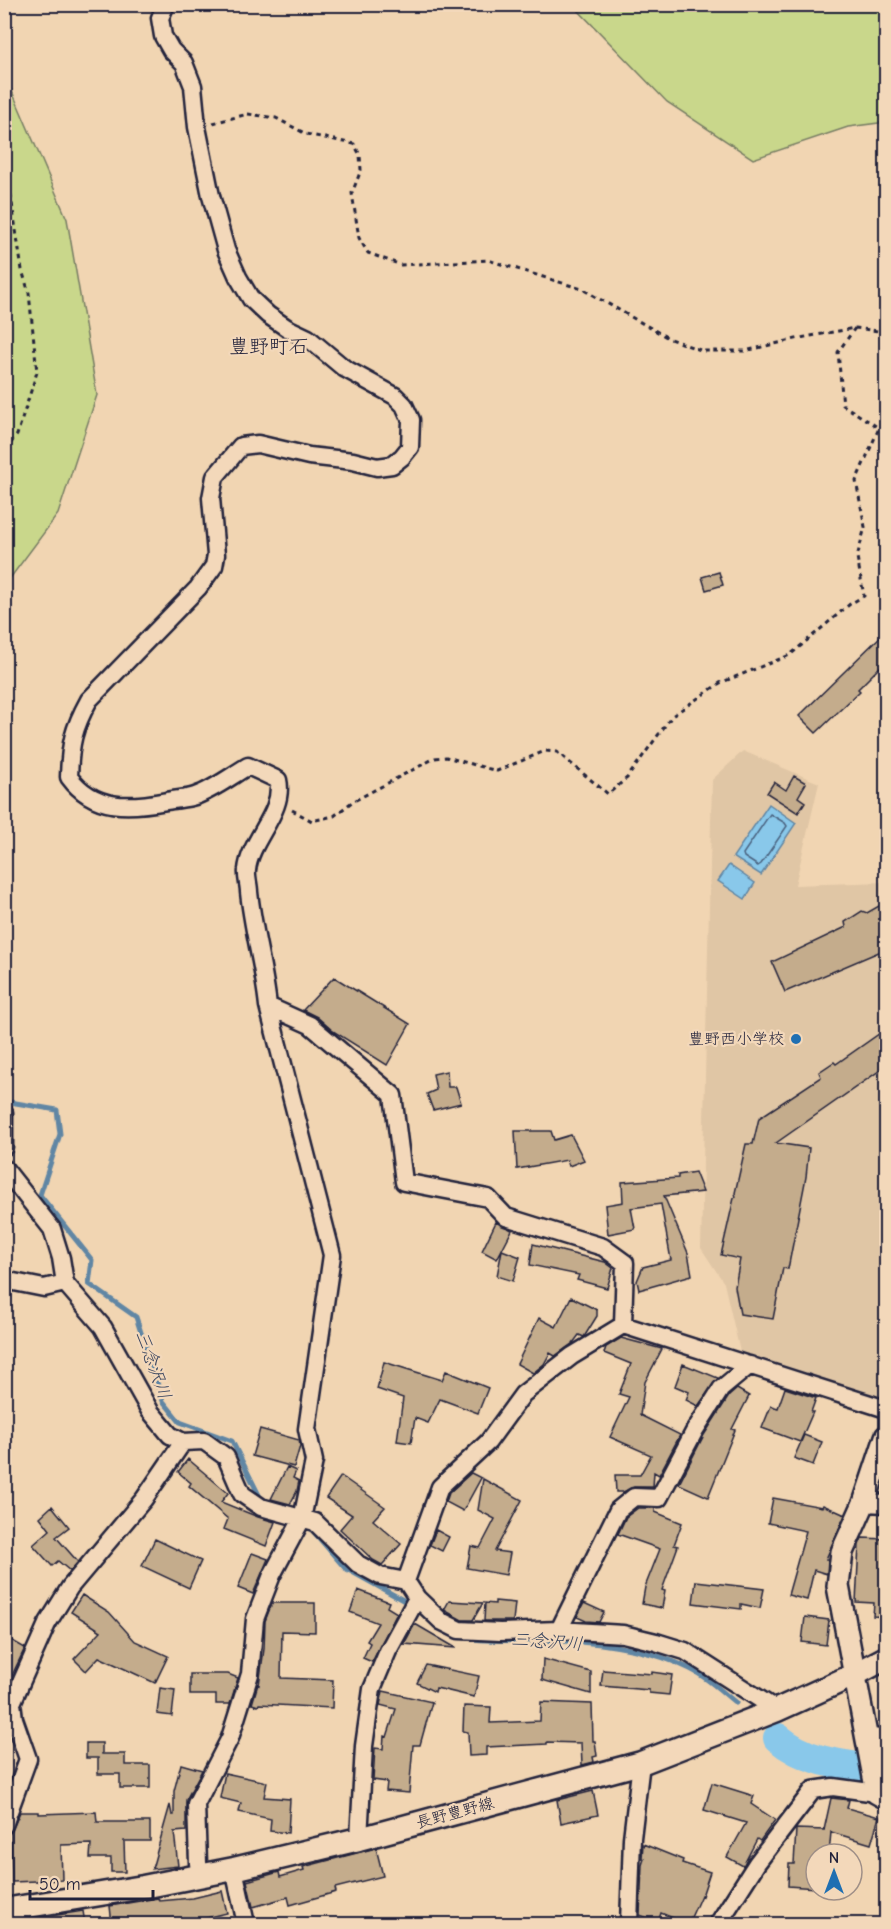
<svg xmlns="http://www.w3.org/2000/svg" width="891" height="1929" viewBox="0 0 891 1929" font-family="'Comic Neue','Klee One',sans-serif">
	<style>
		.built { fill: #e0c6a5 }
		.green { fill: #c9d78b; stroke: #767c63; stroke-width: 1.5 }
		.water { fill: #89c8ea; stroke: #6086a4; stroke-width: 1.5 }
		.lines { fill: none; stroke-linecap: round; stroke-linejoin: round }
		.shore { stroke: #4b6481; stroke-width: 1.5 }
		.stream { stroke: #6086a4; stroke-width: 5 }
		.river { stroke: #89c8ea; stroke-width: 30 }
		.building { fill: #c4ac8c; stroke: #22223b; stroke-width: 1.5 }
		.minor-casing { stroke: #22223b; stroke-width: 21 }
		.tertiary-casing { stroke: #22223b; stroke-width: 26 }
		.secondary-casing { stroke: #22223b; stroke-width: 27 }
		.path { stroke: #22223b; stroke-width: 3; stroke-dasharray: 4.5 4.5; stroke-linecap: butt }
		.minor { stroke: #f3d8ba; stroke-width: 16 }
		.tertiary { stroke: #f3d8ba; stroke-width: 21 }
		.secondary { stroke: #f3d8ba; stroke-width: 22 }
		.poi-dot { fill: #1f6fb2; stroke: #f3d8ba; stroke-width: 2 }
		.labels { text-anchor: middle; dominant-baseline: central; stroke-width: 4.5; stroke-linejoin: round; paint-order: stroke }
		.poi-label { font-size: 16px; fill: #22223b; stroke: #f3d8ba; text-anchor: end }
		.street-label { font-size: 16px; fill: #22223b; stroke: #f3d8ba }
		.water-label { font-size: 18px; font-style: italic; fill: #37435e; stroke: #f3d8ba }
		.quarter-label { font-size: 20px; fill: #22223b; stroke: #f3d8ba }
	</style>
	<rect width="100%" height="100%" fill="#f1d5b2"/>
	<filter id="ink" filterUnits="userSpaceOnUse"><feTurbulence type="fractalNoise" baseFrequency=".0167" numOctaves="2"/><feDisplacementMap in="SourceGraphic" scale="12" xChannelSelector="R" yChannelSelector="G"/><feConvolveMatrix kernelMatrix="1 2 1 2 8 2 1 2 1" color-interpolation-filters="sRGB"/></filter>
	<g filter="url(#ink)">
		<path class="built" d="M743,751L819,783L795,885L886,882V1390L883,1399L741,1356L724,1283L701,1248L712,780Z"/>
		<path class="green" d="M575,5H886V122L848,127L753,159L667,102L576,8Z
			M5,75L67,219L97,395L58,514L5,585Z"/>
		<path class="water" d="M769,804L796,823L761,875L733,857Z
			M729,865L755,883L745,899L718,881Z"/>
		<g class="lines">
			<path class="shore" d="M770,814L785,823L787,826L761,864L758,866L744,857L743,854Z"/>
			<path class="stream" d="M4,1101L57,1110L60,1134L40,1195L92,1260L89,1284L136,1317L163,1401L180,1422L232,1441L261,1499
				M313,1531L345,1568L410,1604
				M472,1639C503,1642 533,1640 564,1641C604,1643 652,1650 688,1668C706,1676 721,1691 736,1703"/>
			<path class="river" d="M778,1738C808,1764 849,1765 886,1771"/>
		</g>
		<path class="building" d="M719,572L723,585L706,590L702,577Z
			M886,631V661L858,689L860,691L816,733L799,716Z
			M794,776L806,783L798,797L805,802L798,813L767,793L774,782L786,790Z
			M886,902V949L785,992L772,962L846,927L845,922L862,911L867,913Z
			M334,977L410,1024L387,1065L333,1031L317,1017L303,1010Z
			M886,1029V1066L776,1143L809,1148L806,1177L788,1269L783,1268L773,1319L740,1314L735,1287L740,1259L721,1255L734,1198L736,1197L735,1193L746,1144H753L759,1118L821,1077L819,1072L834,1062L836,1064Z
			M447,1071L448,1087H456L461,1103L433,1110L427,1094L436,1090L433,1074Z
			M515,1131H551L554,1140L571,1135L584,1160L569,1166L567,1160L517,1169Z
			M695,1172L703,1192L664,1196L688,1253L692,1275L639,1290L637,1281L643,1267L671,1260L661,1204L631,1208L635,1229L608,1234L605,1205L623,1202L622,1182L678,1178V1175Z
			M496,1222L512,1230L497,1259L482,1251Z
			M533,1244L605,1262L613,1268L607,1288L577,1280L579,1275L530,1265Z
			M502,1250L520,1257L513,1281L497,1276Z
			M571,1297L597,1310V1316L584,1337L579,1335L573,1343L555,1356L550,1353L544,1364L533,1373L517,1364L539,1318L556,1327Z
			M621,1338L662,1349L645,1382L640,1415L680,1435L659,1475L654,1472L653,1487H634L623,1492H616L615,1475H640L651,1455L610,1437L629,1397L619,1394L631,1364L604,1353L606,1347Z
			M384,1362L442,1380L446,1371L488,1388L478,1413L440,1399L428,1423L415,1418L411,1443L397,1441L403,1398L377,1389Z
			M683,1364L718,1378L698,1406L686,1400L689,1392L675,1386Z
			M785,1388L816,1398L811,1412H813L800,1442L762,1428L771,1406L778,1408Z
			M737,1389L749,1396L732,1429L735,1430L708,1497L679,1484L704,1435L729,1396Z
			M260,1429L299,1440L300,1446L294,1467L252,1456Z
			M804,1435L822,1442L813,1465L794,1458Z
			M188,1459L228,1493L221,1502L258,1517L275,1522L266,1546L224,1529L228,1519L189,1486L191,1483L178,1472Z
			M287,1467L296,1471L293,1478L299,1481L297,1491L290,1504L271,1499Z
			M471,1473L481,1478L463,1511L446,1502L449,1493Z
			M341,1476L385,1507L373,1520L401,1544L382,1565L373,1560L340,1529L352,1515L326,1498Z
			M483,1479L522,1500L495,1551L510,1553L506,1575L467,1568L471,1546L480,1548L495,1519L478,1510Z
			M773,1498L822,1507L823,1505L845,1515L826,1559H828L827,1574L814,1570L807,1600L788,1595L806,1531L768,1523Z
			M52,1506L69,1527L56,1537L78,1562L70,1571L58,1561L52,1566L33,1545L50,1530L40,1517Z
			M638,1508H655V1512L682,1523L674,1545L678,1546L662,1590L665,1591L662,1608L642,1604L645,1587L660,1549L618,1534L626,1517Z
			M436,1530L449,1537L442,1551L430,1545Z
			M862,1538L886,1539V1617L873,1616L874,1603L856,1602L859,1545Z
			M155,1539L201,1561L189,1588L142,1566Z
			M252,1553L268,1559L253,1594L238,1588Z
			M696,1581L764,1589L760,1608L741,1604V1609L693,1603Z
			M358,1590L389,1602L387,1607L397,1613L372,1662L363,1658L370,1643L367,1641L378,1623L350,1612Z
			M82,1595L109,1612L135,1641L168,1656L155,1683L99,1657L86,1671L74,1659L101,1631L71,1612Z
			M449,1601L483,1603L473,1620H462L444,1610Z
			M495,1601L515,1603L513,1621H484L485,1603L495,1604Z
			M272,1603H315V1632L282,1631L281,1678L333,1680L332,1708L259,1704L258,1706L252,1704L258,1684L259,1685L264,1649L265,1621Z
			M584,1603L604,1612L599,1622L586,1621L577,1617Z
			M805,1617L829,1620L826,1645L802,1642Z
			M415,1624L456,1648L404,1644Z
			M4,1636L25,1648L4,1692Z
			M543,1659L591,1672V1694L542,1680Z
			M426,1665L479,1676L474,1697L436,1688L435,1692L417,1683Z
			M603,1670L652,1674V1672L672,1675L669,1695L649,1693V1690L601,1686Z
			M190,1674H228L238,1678L230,1704H216V1695H190Z
			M160,1688L175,1690L172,1716L157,1714Z
			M383,1691L432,1702L420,1745H413L409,1793L386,1791L387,1782L373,1780L375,1748L383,1749L384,1736L387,1737L396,1709L380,1705Z
			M541,1702L592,1704L593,1741H595L597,1756L593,1757L594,1762L582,1765L581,1743L547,1742V1744L486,1747V1755L469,1756L468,1732L463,1731L464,1706L491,1707L490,1723L540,1721Z
			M86,1743H102V1754H125V1765H150V1788H120V1774H98V1758H86Z
			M181,1764L202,1770L186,1800V1831L174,1832L178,1866L152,1869L170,1805L172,1815H174V1791Z
			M225,1773L267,1782L264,1797L290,1799L288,1833L270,1831L271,1819L239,1812L241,1803L220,1798Z
			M712,1783L754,1796L751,1804L775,1820L760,1841L757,1839L743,1866L727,1857L746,1823L704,1810Z
			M593,1791L598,1815L561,1823L557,1800Z
			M831,1798L849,1800L847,1808L879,1817L871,1844L831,1832L829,1854H816V1888L788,1886L789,1864H794L796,1829L825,1830H824Z
			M20,1812H39V1814L96,1812L97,1822H150V1841H124L125,1872H111V1858H90L91,1844L61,1845L62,1880L12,1882L11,1833Z
			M643,1844L683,1860L682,1863L710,1872L702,1896L701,1895L688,1924L661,1913L658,1922L640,1915L642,1865L644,1859L642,1858Z
			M376,1848L383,1876L335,1888L336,1892L290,1905L288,1897L253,1907L247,1881L279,1872L280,1877L304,1870L303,1867Z
			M222,1891L227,1913L185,1923V1924H112L110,1906L158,1898L159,1901L193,1898Z
			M83,1911L85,1924H27V1920Z"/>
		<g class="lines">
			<defs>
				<path id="minor" d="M166,4L160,18L163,36L171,50L184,63L193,86L197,127L211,196L226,250L238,277L251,299L268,315L287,328L308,338L344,368L395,396L404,405L411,420L410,447L402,457L392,465L377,467L353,461L309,456L258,444L241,446L215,477L211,498L216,555L214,566L198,588L89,700C73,729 70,744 69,777C94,811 130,808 167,801C176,799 186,799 195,796C213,790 231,776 248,766L278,780C285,812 250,839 247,870C246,877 249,885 249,892C253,931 264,967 268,1006L332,1255L307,1429L314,1461L302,1519L272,1575L255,1619L250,1674L230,1738L196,1804L198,1863L200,1877
					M268,1006L310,1025L393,1095L404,1182L488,1198L506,1217L603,1247L625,1263L623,1325
					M4,1112V1147
					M4,1168L52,1229L61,1258L65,1283L103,1327L150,1411L170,1435L183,1442L144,1499L70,1587L47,1624L12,1703L14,1719L28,1759L4,1825
					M4,1280L44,1288L65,1283
					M183,1442L204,1441L226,1457L242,1494L261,1507L315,1522L358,1564L380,1576L406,1581L417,1598L441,1621L459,1630L500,1632L559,1630L623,1634L656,1642L685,1651L777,1710
					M864,1503L886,1504
					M406,1581L440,1487L488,1442L523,1394L572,1356L623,1325L886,1409
					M559,1630L618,1510L634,1497L659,1498L695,1430L721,1389L750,1365
					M865,1736L886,1739
					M359,1839L364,1746L372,1689L388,1651L417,1598
					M234,1869L246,1924
					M629,1924L632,1838L641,1763
					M718,1924L757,1863L813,1790L833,1787L877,1793"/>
				<path id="tertiary" d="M886,1437L864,1503L842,1552L838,1586L877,1793L886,1798"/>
				<path id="secondary" d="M4,1910L143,1887L234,1869L359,1839L641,1763L777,1710L854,1675L886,1658"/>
			</defs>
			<use href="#minor" class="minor-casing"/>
			<use href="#tertiary" class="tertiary-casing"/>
			<use href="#secondary" class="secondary-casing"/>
			<path class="path" d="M213,123L248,114L276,118L306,134L354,144L360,155L361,170L352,193L359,238L368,253L401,265L488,260L582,289L670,339L703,351H745L800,338L855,328L886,332
				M4,150L22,270L29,293L37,372L17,435L4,452
				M855,328L838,352L843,405L879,428L886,427
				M292,810L312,821L334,816L352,802L435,758L446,757L497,771L545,751L557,752L608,794L627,778L672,716L720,683L790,655L850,604L864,596L857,557L865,527L856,481L879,428"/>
			<use href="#minor" class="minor"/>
			<use href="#tertiary" class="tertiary"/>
			<use href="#secondary" class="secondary"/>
		</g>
	</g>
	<circle class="poi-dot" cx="796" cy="1039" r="6"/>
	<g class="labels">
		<g class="poi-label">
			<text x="784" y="1039">豊野西小学校</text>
		</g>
		<g class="street-label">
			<text transform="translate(455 1813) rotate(-15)">長野豊野線</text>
		</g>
		<g class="water-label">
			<text transform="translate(153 1365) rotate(70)">三念沢川</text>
			<text transform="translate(547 1642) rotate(4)">三念沢川</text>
		</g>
		<g class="quarter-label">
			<text x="269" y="346">豊野町石</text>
		</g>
	</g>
	<rect width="891" height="1929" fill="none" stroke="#f3d8ba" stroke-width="24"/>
	<rect x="12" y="12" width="867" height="1905" fill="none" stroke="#22223b" stroke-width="2" filter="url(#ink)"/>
	<g transform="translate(834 1872)"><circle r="28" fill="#f3d8ba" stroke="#9f8f87" stroke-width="1.5"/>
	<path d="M0-4.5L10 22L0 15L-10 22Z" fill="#1f6fb2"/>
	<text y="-9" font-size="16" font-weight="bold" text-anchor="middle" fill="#22223b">N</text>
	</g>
	<path d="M30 1890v9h123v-9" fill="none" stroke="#22223b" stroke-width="3"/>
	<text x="39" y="1890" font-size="18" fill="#22223b" stroke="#f3d8ba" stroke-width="4.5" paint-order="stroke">50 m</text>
</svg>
